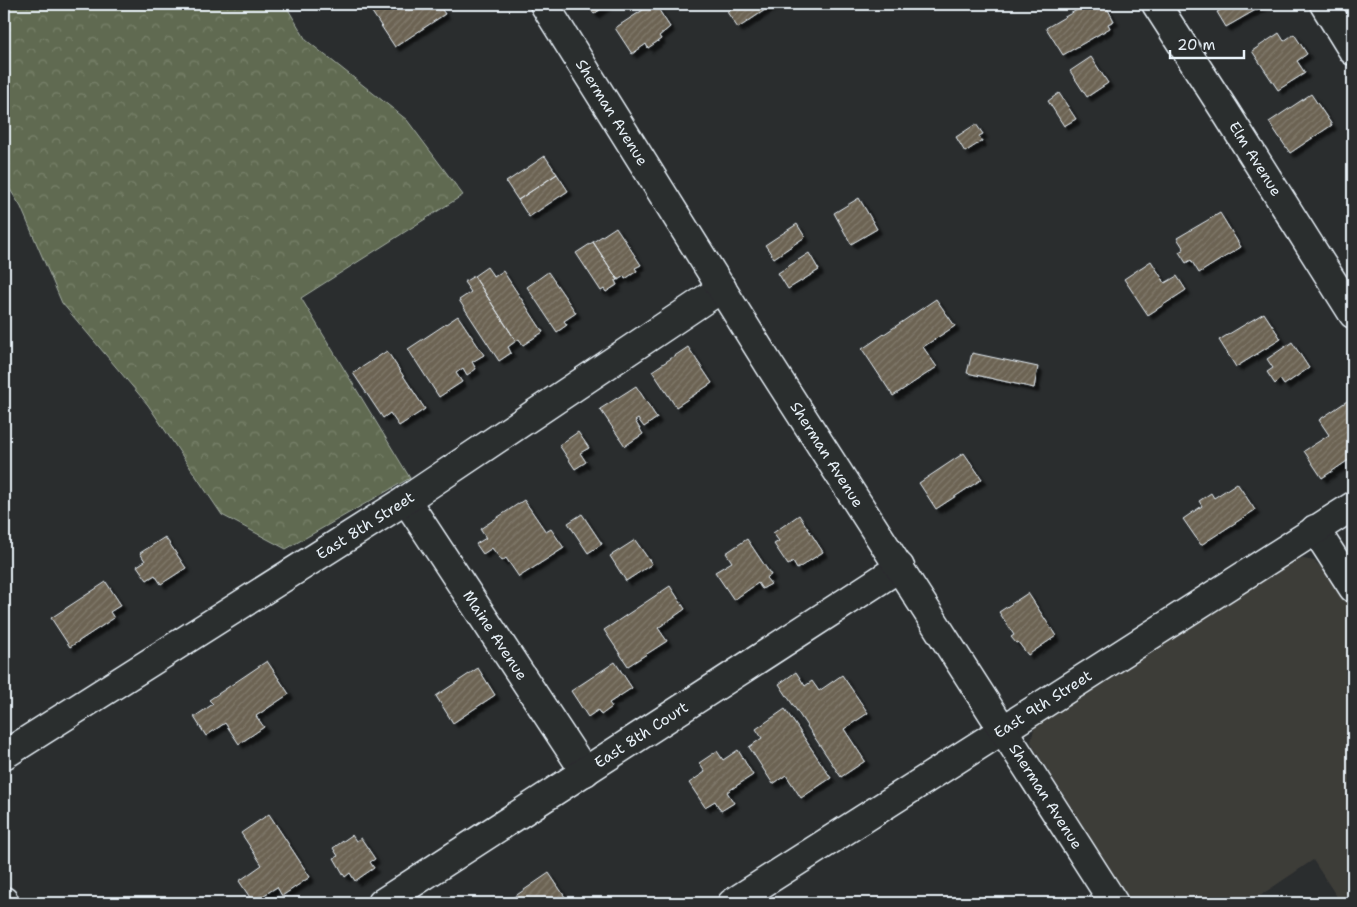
<svg xmlns="http://www.w3.org/2000/svg" width="1357" height="907" viewBox="0 0 1357 907" font-family="'Shantell Sans',sans-serif">
	<style>
		.built { fill: #3e3d39 }
		.forest { fill: url(#forest-crowns); stroke: #a4aea4 }
		.building { fill: url(#building-hatch); stroke: #e8f1f8; filter: url(#shadow) }
		.lines { fill: none; stroke-linecap: round; stroke-linejoin: round }
		.minor-casing { stroke: #e8f1f8; stroke-width: 31 }
		.tertiary-casing { stroke: #e8f1f8; stroke-width: 31 }
		.minor { stroke: #2a2d2e; stroke-width: 28 }
		.tertiary { stroke: #2a2d2e; stroke-width: 28 }
		.labels { text-anchor: middle; dominant-baseline: central; stroke-width: 5; stroke-linejoin: round; paint-order: stroke }
		.street-label { font-size: 15px; fill: #e8f1f8; stroke: #2a2d2e }
	</style>
	<defs>
		<pattern id="forest-crowns" width="20" height="18" patternUnits="userSpaceOnUse" patternTransform="scale(1.25)"><rect width="20" height="18" fill="#616b51"/><path d="M2 6a3 3 0 1 1 6 0M12 15a3 3 0 1 1 6 0" fill="none" stroke="#78816b"/></pattern>
		<pattern id="building-hatch" width="6" height="6" patternUnits="userSpaceOnUse" patternTransform="scale(1.25)"><rect width="6" height="6" fill="#6c6353"/><path d="M-1 1l2-2M0 6l6-6M5 7l2-2" fill="none" stroke="#817a6c"/></pattern>
		<filter id="shadow"><feDropShadow dx="4.5" dy="4.5" stdDeviation="1" flood-color="#0009"/></filter>
	</defs>
	<rect width="100%" height="100%" fill="#2a2d2e"/>
	<filter id="ink" filterUnits="userSpaceOnUse"><feTurbulence type="fractalNoise" baseFrequency=".02" numOctaves="2"/><feDisplacementMap in="SourceGraphic" scale="10" xChannelSelector="R" yChannelSelector="G"/><feConvolveMatrix kernelMatrix="1 2 1 2 8 2 1 2 1" color-interpolation-filters="sRGB"/></filter>
	<g filter="url(#ink)">
		<path class="built" d="M1298,558L1314,561L1320,566L1331,579L1353,613V903H1341L1313,860L1255,899L1257,903H1132L1035,750L1031,742L1034,729L1043,717L1288,562Z"/>
		<path class="forest" d="M4,4H285L306,40L407,120L463,195L301,298L410,478L286,549L222,515L148,405L62,303L21,207L4,180Z"/>
		<path class="building" d="M379,4H438L445,14L395,47L370,9Z
			M587,4H608L594,14Z
			M652,4H655L670,27L659,36L661,39L648,48L646,44L632,54L615,28Z
			M728,4H774L738,28L727,12L731,9Z
			M1087,4H1095L1097,6L1100,4H1105L1114,21L1108,24L1110,28L1063,55L1046,28Z
			M1231,4H1266L1226,27L1217,12Z
			M1279,33L1284,41L1294,34L1307,54L1297,61L1305,73L1278,90L1252,51Z
			M1091,57L1108,83L1087,97L1070,71Z
			M1059,93L1076,119L1064,126L1048,101Z
			M1311,94L1332,125L1290,153L1269,122Z
			M976,124L983,134L979,136L982,141L965,152L956,137Z
			M545,156L557,174L518,200L506,182Z
			M557,174L568,191L529,217L518,200Z
			M859,198L877,229L851,244L834,213Z
			M1220,213L1241,247L1199,273L1191,260L1186,263L1179,252L1184,249L1177,238Z
			M797,224L805,237L774,258L765,245Z
			M616,227L641,265L635,268L637,271L625,279L624,276L618,280L593,242Z
			M593,242L618,280L615,281L617,285L606,292L604,289L601,291L576,253Z
			M809,253L819,270L788,289L778,273Z
			M1151,261L1165,283L1177,276L1186,290L1148,315L1124,279Z
			M487,267L494,277L503,271L543,332L523,345L519,339L516,341L474,276Z
			M548,272L576,313L564,321L567,325L557,332L527,287Z
			M474,276L516,341L508,347L511,353L499,361L459,300L471,292L464,282Z
			M936,299L955,326L923,347L937,367L893,396L862,349Z
			M1264,313L1281,339L1236,367L1219,340Z
			M458,316L484,355L472,362L476,369L467,375L463,368L456,373L462,382L439,397L408,349Z
			M1292,342L1309,368L1284,385L1280,379L1275,384L1267,372L1273,368L1267,359Z
			M688,347L712,383L676,407L652,371Z
			M387,351L425,409L399,426L390,413L383,418L353,373Z
			M972,353L1038,367L1034,388L967,373Z
			M636,386L657,418L644,427L638,419L635,421L643,434L625,446L600,409Z
			M1353,397V457L1322,478L1304,451L1329,435L1319,420Z
			M578,432L589,448L580,453L586,462L575,469L559,445Z
			M964,453L982,479L936,509L919,483Z
			M1237,483L1255,510L1201,545L1183,519L1202,506L1199,501L1211,493L1214,498Z
			M524,500L546,532L551,529L564,548L519,577L506,558L502,561L492,548L483,554L476,544L486,538L480,529Z
			M582,514L602,544L588,553L568,523Z
			M799,515L823,552L797,569L793,562L788,565L774,544L779,541L773,533Z
			M165,537L186,568L161,584L155,575L147,580L137,566L145,561L140,553Z
			M747,539L771,575L766,578L771,584L762,589L758,583L734,600L715,572L732,562L726,553Z
			M635,540L652,564L626,581L610,556Z
			M106,582L121,605L110,612L114,618L70,647L51,618Z
			M670,586L685,609L658,628L667,641L628,666L604,630Z
			M1028,593L1056,636L1028,655L1018,642L1016,643L1011,637L1014,635L999,612Z
			M267,661L289,694L256,716L264,727L239,744L225,723L206,736L194,717L213,704L209,700Z
			M615,662L632,688L609,703L612,707L601,715L598,710L588,717L571,691Z
			M478,668L495,695L453,723L436,696Z
			M796,672L805,686L812,681L819,691L842,675L868,713L844,729L865,761L841,777L779,684Z
			M785,709L831,778L801,798L786,775L773,784L749,747L762,738L756,729Z
			M738,750L753,775L727,792L734,803L721,811L715,801L705,807L689,783L705,772L699,763L717,751L723,760Z
			M269,814L310,877L282,896L277,887L253,902L239,881L262,865L241,833Z
			M352,835L356,841L361,838L375,859L370,862L374,868L355,881L350,873L345,877L334,858L338,856L333,848Z
			M549,873L567,900L561,903H505Z"/>
		<g class="lines">
			<defs>
				<g id="minor">
					<path id="s1" d="M1156,4L1225,111L1353,314"/>
					<path d="M1324,4L1353,51"/>
					<path id="s2" d="M406,500L585,772"/>
					<path d="M1315,529L1353,588"/>
					<path id="s3" d="M4,755L406,500L722,288"/>
					<path d="M4,901L5,903"/>
					<path id="s4" d="M382,903L900,567"/>
					<path id="s5" d="M732,903L1353,506"/>
				</g>
				<g id="tertiary">
					<path id="s6" d="M544,4L770,366L1114,903"/>
				</g>
			</defs>
			<use href="#minor" class="minor-casing"/>
			<use href="#tertiary" class="tertiary-casing"/>
			<use href="#minor" class="minor"/>
			<use href="#tertiary" class="tertiary"/>
		</g>
	</g>
	<g class="labels">
		<g class="street-label">
			<text stroke="none"><textPath href="#s6" startOffset="128">Sherman Avenue</textPath></text>
			<text stroke="none"><textPath href="#s1" startOffset="184">Elm Avenue</textPath></text>
			<text stroke="none"><textPath href="#s6" startOffset="532">Sherman Avenue</textPath></text>
			<text stroke="none"><textPath href="#s3" startOffset="428">East 8th Street</textPath></text>
			<text stroke="none"><textPath href="#s2" startOffset="162">Maine Avenue</textPath></text>
			<text stroke="none"><textPath href="#s5" startOffset="369">East 9th Street</textPath></text>
			<text stroke="none"><textPath href="#s4" startOffset="309">East 8th Court</textPath></text>
			<text stroke="none"><textPath href="#s6" startOffset="938">Sherman Avenue</textPath></text>
		</g>
	</g>
	<rect width="1357" height="907" fill="none" stroke="#2a2d2e" stroke-width="20"/>
	<rect x="10" y="10" width="1337" height="887" fill="none" stroke="#e8f1f8" stroke-width="2" filter="url(#ink)"/>
	<path d="M1170 50v8h74v-8" fill="none" stroke="#e8f1f8" stroke-width="2.5"/>
	<text x="1177" y="50" font-size="15" fill="#e8f1f8" stroke="#2a2d2e" stroke-width="4" paint-order="stroke">20 m</text>
</svg>
